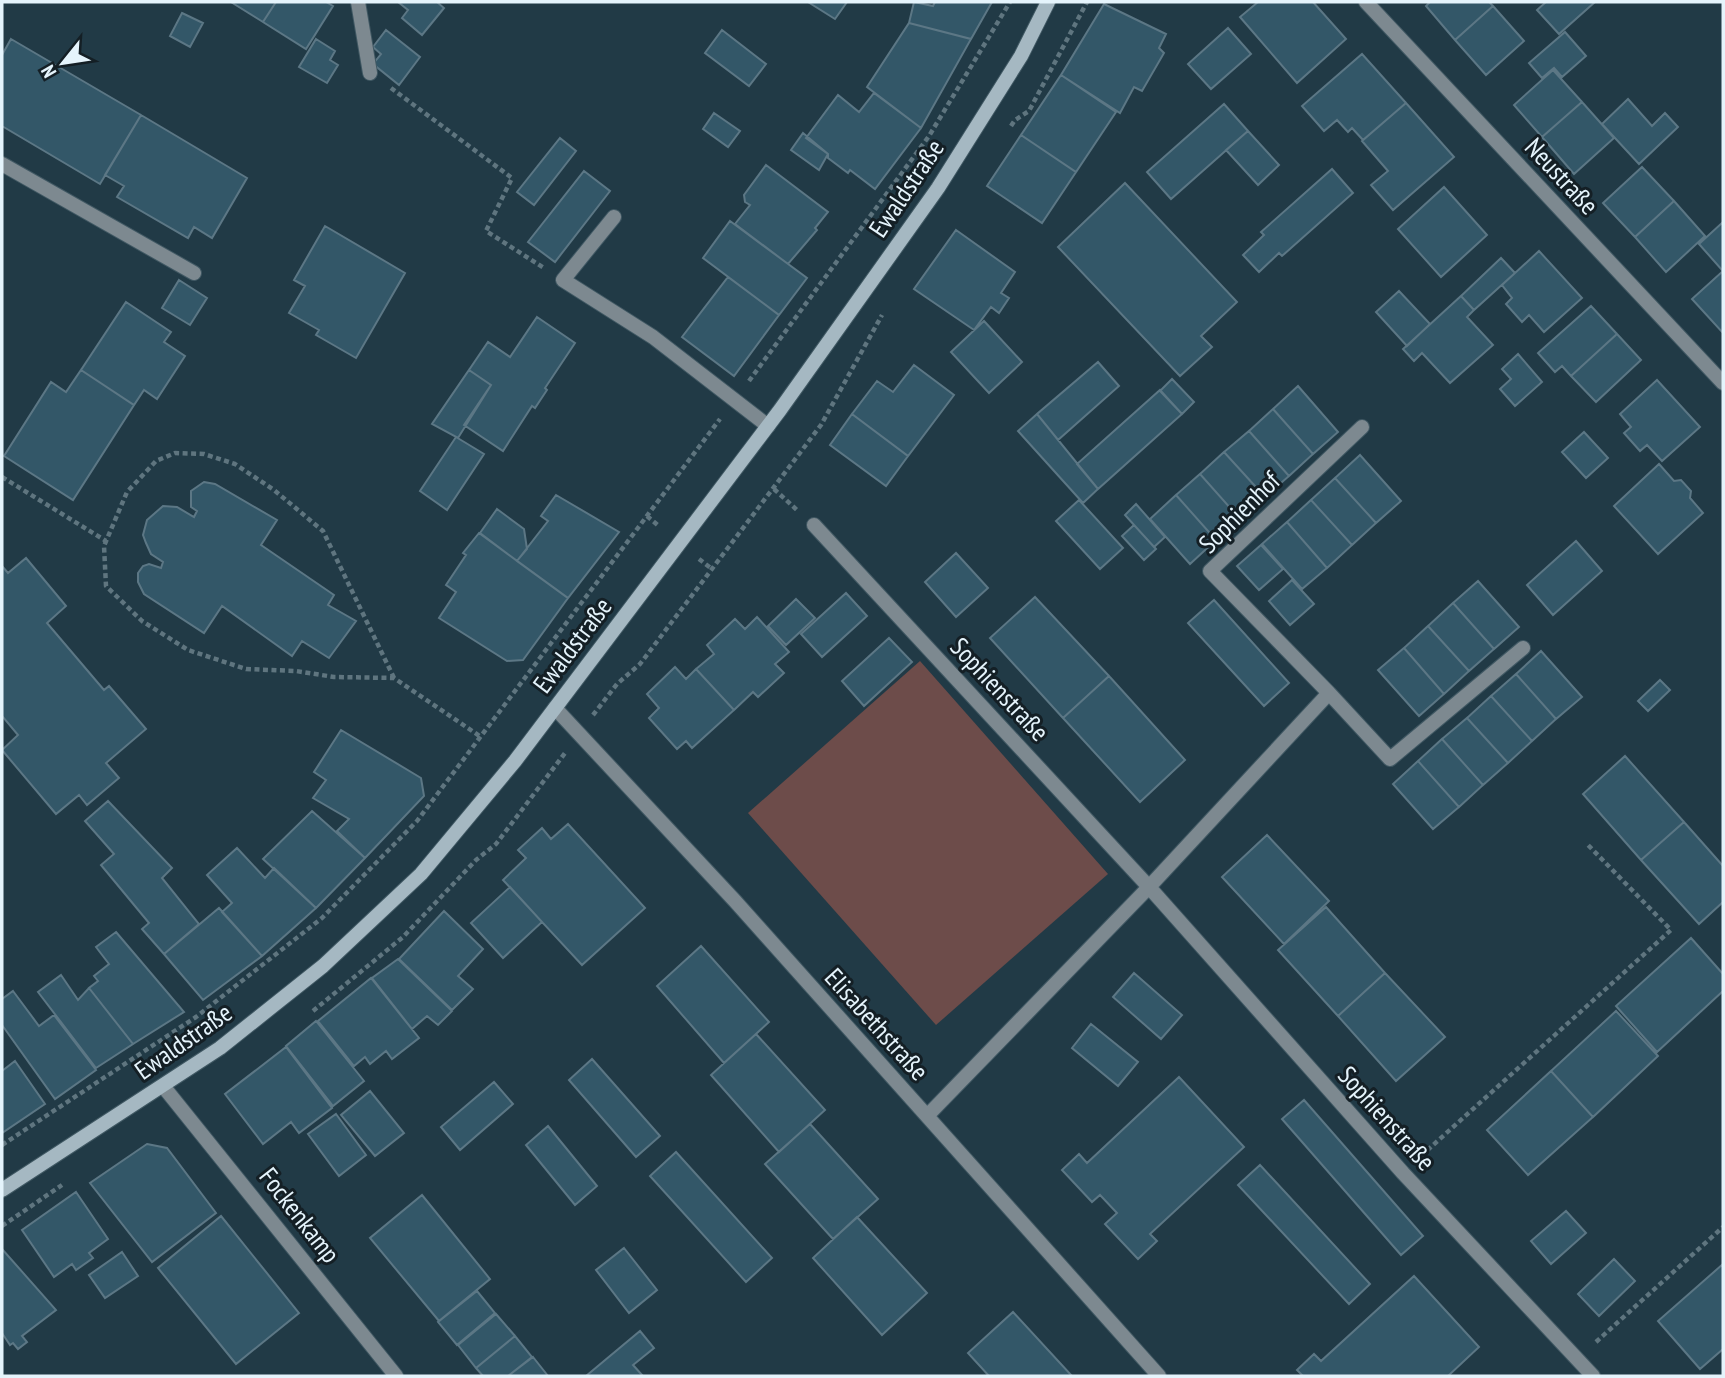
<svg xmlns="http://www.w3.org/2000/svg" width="1725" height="1378" viewBox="0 0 1725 1378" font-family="'PT Sans Narrow',sans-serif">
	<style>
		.green { fill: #6d4c4a }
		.building { fill: #335768; stroke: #5c7785; stroke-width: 2 }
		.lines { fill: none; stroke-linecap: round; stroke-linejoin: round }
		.service-casing { stroke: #405863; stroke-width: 16 }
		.minor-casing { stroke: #405863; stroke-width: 16 }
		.secondary-casing { stroke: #405863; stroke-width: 16 }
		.path { stroke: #5f757f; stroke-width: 4.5; stroke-dasharray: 5 3.5; stroke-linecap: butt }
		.service { stroke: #7d8990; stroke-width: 14 }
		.minor { stroke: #7d8990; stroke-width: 14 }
		.secondary { stroke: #a5b8c2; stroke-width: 14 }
		.labels { text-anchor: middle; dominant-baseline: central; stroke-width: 6; stroke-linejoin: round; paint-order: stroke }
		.street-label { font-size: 26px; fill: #e5f4fc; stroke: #141f25 }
	</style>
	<rect width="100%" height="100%" fill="#213a46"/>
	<path class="green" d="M920,661L1108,874L936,1025L748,813Z"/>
	<path class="building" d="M231,2H276L263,22Z
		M276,2H326L333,6L306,49L263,22Z
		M398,2H437L444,8L422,35L402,18L408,10Z
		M808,2H847L835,19Z
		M914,2L933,6L935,2H992L971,39L909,23Z
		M1258,2H1313L1346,39L1297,83L1240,17Z
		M1430,2H1489L1493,6L1455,40L1426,6Z
		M1546,2H1595L1559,34L1537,10Z
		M1104,4L1166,34L1159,48L1164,53L1142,91L1134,87L1120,113L1061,75Z
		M1493,6L1524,41L1486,75L1455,40Z
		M182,13L203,23L190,47L170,36Z
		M909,23L971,39L921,128L867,87Z
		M1228,28L1251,54L1211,89L1188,64Z
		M386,30L420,57L399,85L373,64L381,54L373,47Z
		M722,30L766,64L749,86L705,53Z
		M1565,32L1586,56L1562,77L1554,68L1542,78L1529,63Z
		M11,39L141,115L100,184L2,126V55Z
		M316,39L335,51L330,60L338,65L327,83L299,67Z
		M1362,54L1406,103L1363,140L1352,128L1348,132L1337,120L1324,131L1302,106Z
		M1553,70L1582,102L1542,137L1514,105Z
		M1061,75L1116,112L1076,172L1021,135Z
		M874,93L921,128L875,189L850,170L848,173L828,158V154L806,138L838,95L859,112Z
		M1628,99L1652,126L1665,113L1678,127L1639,164L1602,124Z
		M1582,102L1614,138L1574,174L1542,137Z
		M1406,103L1454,157L1393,210L1371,185L1388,171L1362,141Z
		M1224,104L1248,131L1171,199L1147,172Z
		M714,113L740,131L728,147L703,129Z
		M141,115L247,178L212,238L194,227L188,238L117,197L124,186L105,175Z
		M1248,131L1279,165L1258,185L1226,150Z
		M803,133L828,154L819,170L791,150Z
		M1021,135L1076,172L1042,223L987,186Z
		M560,138L576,151L534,205L517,192Z
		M766,165L828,212L815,228L817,230L788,264L735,224L750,205L745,202L744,195Z
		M1642,167L1674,201L1635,237L1603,203Z
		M1332,169L1353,193L1282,256L1279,253L1259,272L1243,255L1264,235L1261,232Z
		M584,171L610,191L555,262L528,242Z
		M1125,183L1237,302L1201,336L1212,347L1180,376L1058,247Z
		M1444,187L1487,235L1441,277L1398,229Z
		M1674,201L1705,236L1666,272L1635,237Z
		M730,221L807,278L779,315L703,258Z
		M1723,222V269L1722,270L1699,244Z
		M325,226L405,273L356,358L316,335L319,330L289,313L305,286L294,280Z
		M956,230L1015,272L1001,293L1009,298L999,313L991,307L974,330L914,289Z
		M1539,251L1582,298L1544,332L1529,315L1522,322L1506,304L1512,298L1502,285Z
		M1501,258L1515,273L1474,310L1461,296Z
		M1723,271V333L1692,299Z
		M728,277L779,315L734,376L682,337Z
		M179,280L207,298L190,325L162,308Z
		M1399,291L1430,324L1407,346L1376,312Z
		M1461,296L1474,310L1467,317L1493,345L1450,383L1422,353L1414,361L1403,349Z
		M126,302L171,332L164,342L185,356L157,399L144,390L134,405L81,370Z
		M1591,306L1617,334L1571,376L1562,366L1555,372L1538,353Z
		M537,317L575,343L545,388L547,390L535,408L532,406L503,451L464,425L491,385L469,370L488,342L510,357Z
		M984,321L1022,362L989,393L951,352Z
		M1617,334L1641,360L1596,402L1571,376Z
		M1518,354L1542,382L1515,406L1500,389L1511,379L1502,369Z
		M1098,362L1119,386L1058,440L1037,414Z
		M914,365L954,395L908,456L852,414L877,381L893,392Z
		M81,370L134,405L73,500L4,456L51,382L66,392Z
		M469,370L491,385L458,438L432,424Z
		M1172,379L1194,402L1182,414L1160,391Z
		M1657,380L1700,427L1662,461L1647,445L1640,451L1624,433L1631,427L1620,414Z
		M1298,386L1338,432L1313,454L1273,409Z
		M1160,390L1182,414L1098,489L1077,464Z
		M1273,409L1313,454L1289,476L1249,431Z
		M852,414L908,456L886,486L830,445Z
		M1037,414L1098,489L1083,503L1018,431Z
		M1249,431L1289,476L1265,497L1224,452Z
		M1584,432L1608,458L1586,478L1562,452Z
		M456,437L484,454L447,510L420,491Z
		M1224,452L1265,497L1240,519L1200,474Z
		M1360,455L1401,501L1376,523L1335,478Z
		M1659,464L1674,481L1681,480L1691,491L1690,498L1703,513L1658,554L1614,506Z
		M1200,474L1240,519L1216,540L1176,495Z
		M1335,478L1376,523L1352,545L1311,500Z
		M204,482L215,484L277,520L261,545L334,595L328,605L356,621L329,658L302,641L292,656L222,606L204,633L144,594L138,582V573L143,566L149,564L161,568L163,562L151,554L146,543L143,535L147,520L163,506L177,507L194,517L197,511L191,507V491Z
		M556,495L619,532L568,598L517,561L548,521L541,516Z
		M1176,495L1216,540L1190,564L1150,519Z
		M1079,500L1123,548L1100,569L1056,521Z
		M1311,500L1352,545L1327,568L1287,522Z
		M1136,504L1165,537L1154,547L1125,515Z
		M497,509L524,529L527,549L517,561L480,533Z
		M1287,522L1327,568L1302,589L1262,544Z
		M1134,525L1156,549L1144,560L1122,536Z
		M479,533L568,598L523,660L507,661L439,618L456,592L446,585L466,555L463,553Z
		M1576,541L1602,571L1553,615L1527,585Z
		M1261,545L1283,569L1259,590L1237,566Z
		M956,553L988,588L956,617L925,582Z
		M26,558L66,606L47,623L104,690L109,686L146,729L106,763L119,778L87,805L79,795L56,814L2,750L18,735L2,716V566L8,573Z
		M1292,580L1314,604L1290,625L1269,601Z
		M1478,581L1519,627L1494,649L1453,603Z
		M846,593L867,616L822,657L801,634Z
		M1035,597L1109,676L1063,718L990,638Z
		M796,599L815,618L786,645L768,626Z
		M1214,600L1289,683L1264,706L1188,623Z
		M1453,603L1494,649L1469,671L1428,626Z
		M757,617L789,652L775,664L784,673L758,697L753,692L734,710L696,669L714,654L707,645L735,619L745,629Z
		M1428,626L1469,671L1444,694L1404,648Z
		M889,638L912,662L864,706L842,681Z
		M1404,648L1444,694L1419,716L1378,670Z
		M1541,651L1582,697L1556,719L1516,674Z
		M675,667L686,679L696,669L734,710L692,748L686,741L677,749L649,718L659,708L647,694Z
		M1516,674L1556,719L1532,741L1491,696Z
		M1109,676L1185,760L1140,802L1063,718Z
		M1660,680L1670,690L1648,711L1638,701Z
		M1491,696L1532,741L1508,763L1467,718Z
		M1467,718L1508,763L1483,785L1442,739Z
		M341,730L421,778L424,796L365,858L337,831L349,819L313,798L326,780L314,772Z
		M1442,739L1483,785L1459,807L1418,761Z
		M1625,756L1684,822L1641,860L1583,794Z
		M1418,761L1459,807L1433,829L1393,784Z
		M108,801L172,868L162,878L199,924L164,954L142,929L149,923L101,865L114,854L85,821Z
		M312,811L365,858L316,908L263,859Z
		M1684,822L1723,866V902L1699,924L1641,860Z
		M568,824L645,908L582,965L503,880L526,858L518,850L542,828L551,839Z
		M1267,835L1329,901L1284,944L1222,877Z
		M237,848L265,878L274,868L316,908L262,956L222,912L232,903L207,875Z
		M510,887L542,922L503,958L471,923Z
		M1326,907L1385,973L1338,1016L1278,950Z
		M219,908L262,956L203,1000L164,954Z
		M444,911L483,949L458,976L473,989L452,1010L399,959Z
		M116,932L184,1012L133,1044L89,988L98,981L94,976L109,964L96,947Z
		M1691,938L1723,974V991L1657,1052L1616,1006Z
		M701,946L769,1022L724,1063L657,986Z
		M398,959L452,1011L438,1025L427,1016L412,1029L372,978Z
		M1134,973L1182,1015L1161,1039L1113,997Z
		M1385,973L1445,1037L1396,1081L1338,1016Z
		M61,975L78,1000L89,988L133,1044L96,1068L38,992Z
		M371,978L419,1038L392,1059L386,1051L370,1064L365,1057L354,1066L318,1021Z
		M13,991L39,1026L54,1015L96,1070L55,1099L2,1025V999Z
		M1616,1011L1658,1056L1593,1117L1551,1071Z
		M316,1021L364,1081L333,1106L286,1046Z
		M1091,1024L1138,1062L1118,1086L1072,1048Z
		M756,1034L825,1110L779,1152L711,1075Z
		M286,1047L332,1108L299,1133L291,1122L263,1144L225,1094Z
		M592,1059L660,1136L636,1157L569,1080Z
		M15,1061L45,1104L2,1133V1071Z
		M1551,1071L1593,1117L1528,1175L1487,1130Z
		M1179,1077L1244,1147L1150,1234L1157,1241L1138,1259L1105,1224L1117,1213L1100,1195L1092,1202L1062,1170L1079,1154L1087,1163Z
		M494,1082L513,1104L460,1150L441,1127Z
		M370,1091L404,1133L375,1156L341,1115Z
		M1304,1100L1423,1236L1401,1255L1282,1119Z
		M336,1114L366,1155L339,1176L308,1134Z
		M810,1124L878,1199L833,1239L765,1164Z
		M548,1126L597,1186L575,1205L526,1145Z
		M147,1144L167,1148L216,1213L152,1262L90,1183Z
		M676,1152L772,1258L746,1282L650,1176Z
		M1260,1165L1370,1284L1349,1304L1238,1185Z
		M76,1192L108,1239L89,1253L93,1258L76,1270L72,1264L54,1277L22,1230Z
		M422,1195L490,1279L439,1321L370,1238Z
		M1566,1211L1586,1233L1551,1264L1531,1241Z
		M221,1216L299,1313L236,1364L158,1268Z
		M857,1217L927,1293L882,1335L813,1258Z
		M624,1248L657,1290L629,1313L596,1270Z
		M2,1249L56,1310L22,1336L27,1342L18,1349L13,1343L10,1345L2,1333Z
		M122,1252L138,1276L105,1298L89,1275Z
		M1614,1259L1635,1281L1599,1316L1578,1294Z
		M1723,1264V1349L1700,1369L1658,1321Z
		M1414,1276L1479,1347L1448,1376H1303L1297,1370L1314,1354L1321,1361Z
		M477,1291L495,1313L457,1345L438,1322Z
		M1013,1312L1072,1376H989L968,1353Z
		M496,1314L515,1336L476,1368L458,1345Z
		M640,1331L654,1348L633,1365L643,1376H586Z
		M515,1336L532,1357L508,1376H483L476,1368Z
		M533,1357L548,1376H508Z"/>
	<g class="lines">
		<defs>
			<path id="service" d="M358,2L370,73
				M2,164L194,273
				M614,217L563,280L653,337L768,426"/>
			<path id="minor" d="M1366,2L1723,383
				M814,525L1149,887L1329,693L1390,759L1523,648
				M1329,693L1210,571L1362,427
				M555,708L735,901L1159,1376
				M163,1086L396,1376
				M927,1116L1149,887L1403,1173L1593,1376"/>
			<path id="secondary" d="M2,1190L220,1048L323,966L421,874L515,761L780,410L938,188L1021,56L1048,2"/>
		</defs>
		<use href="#service" class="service-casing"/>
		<use href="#minor" class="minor-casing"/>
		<use href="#secondary" class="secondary-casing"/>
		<path class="path" d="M391,88L512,178L486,231L544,268
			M1011,126L1015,120L1029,111L1087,2
			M749,381L929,136L1010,2
			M2,477L106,541
			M774,489L797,510
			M647,516L660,527
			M699,559L712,569
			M394,678L323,531L274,490L235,464L204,454L175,453L156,461L127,492L104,546L106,586L142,621L188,650L246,669L296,671L334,677L394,678L481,737
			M593,715L617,684L640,664L821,425L882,315
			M313,1011L403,937L476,860L496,844L565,753
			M2,1145L196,1017L322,918L417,821L720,419
			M1421,1156L1671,930L1588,845
			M2,1226L62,1185
			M1596,1342L1723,1227"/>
		<use href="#service" class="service"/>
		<use href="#minor" class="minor"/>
		<use href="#secondary" class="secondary"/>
	</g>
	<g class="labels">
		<g class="street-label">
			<text transform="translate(1562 176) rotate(47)">Neustraße</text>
			<text transform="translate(906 188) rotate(-56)">Ewaldstraße</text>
			<text transform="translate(1239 512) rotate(-45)">Sophienhof</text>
			<text transform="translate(572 645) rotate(-53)">Ewaldstraße</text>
			<text transform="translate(1000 689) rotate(47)">Sophienstraße</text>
			<text transform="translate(877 1024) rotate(48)">Elisabethstraße</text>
			<text transform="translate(183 1041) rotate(-35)">Ewaldstraße</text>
			<text transform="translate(1387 1118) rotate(48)">Sophienstraße</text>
			<text transform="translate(300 1215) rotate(52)">Fockenkamp</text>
		</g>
	</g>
	<rect width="1725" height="1378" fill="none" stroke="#e5f4fc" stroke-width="7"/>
	<g transform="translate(63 63) rotate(240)" stroke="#141f25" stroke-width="5" paint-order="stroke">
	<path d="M0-5L12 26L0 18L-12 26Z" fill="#e5f4fc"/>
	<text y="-10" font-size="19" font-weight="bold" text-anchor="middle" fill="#e5f4fc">N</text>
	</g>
</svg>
